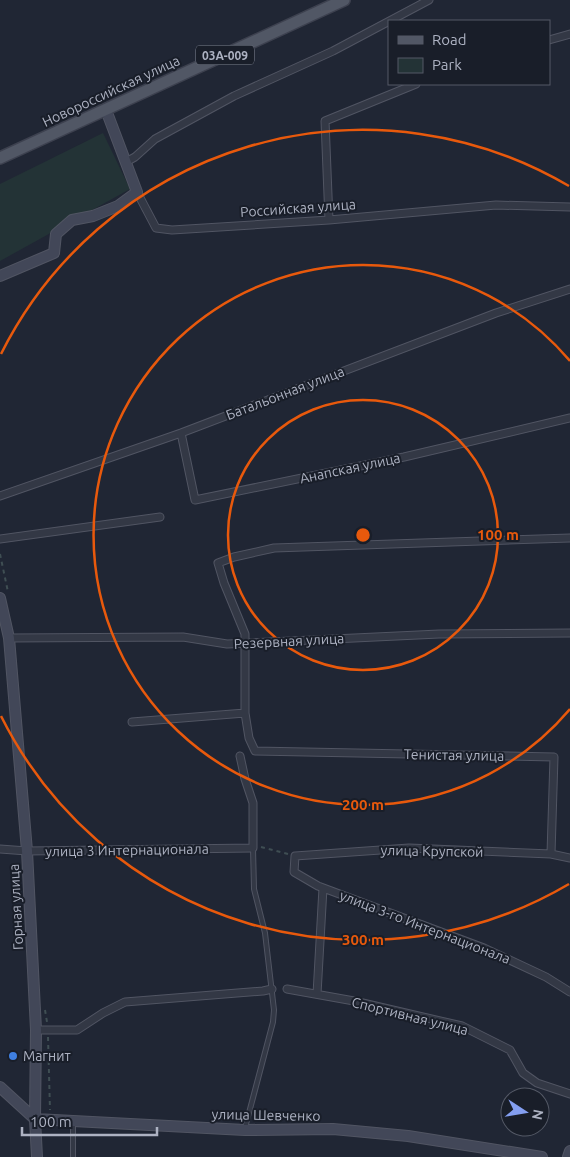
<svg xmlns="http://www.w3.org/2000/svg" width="570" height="1157" viewBox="0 0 570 1157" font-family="Ubuntu,sans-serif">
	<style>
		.green { fill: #233336 }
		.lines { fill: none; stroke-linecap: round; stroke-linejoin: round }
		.service-casing { stroke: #515563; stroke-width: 6 }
		.minor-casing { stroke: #515563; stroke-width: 9 }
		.secondary-casing { stroke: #515563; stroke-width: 12 }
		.primary-casing { stroke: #3d414f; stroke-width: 14 }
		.path { stroke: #3f4e53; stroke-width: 2; stroke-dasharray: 4 4; stroke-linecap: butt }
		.service { stroke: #333845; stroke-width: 4 }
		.minor { stroke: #333845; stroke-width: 7 }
		.secondary { stroke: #424758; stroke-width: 10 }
		.primary { stroke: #515765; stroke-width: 11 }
		.ring { fill: none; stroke: #e8590c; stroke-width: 2.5 }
		.shop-dot { fill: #3f7fe0; stroke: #191e29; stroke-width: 2 }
		.labels { text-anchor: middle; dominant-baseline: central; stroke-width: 4; stroke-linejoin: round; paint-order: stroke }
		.shield { fill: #191e29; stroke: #818694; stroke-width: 1 }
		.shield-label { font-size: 12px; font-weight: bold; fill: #adb2c2 }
		.street-label { font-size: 14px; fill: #adb2c2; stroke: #191e29 }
		.poi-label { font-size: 14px; fill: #adb2c2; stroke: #191e29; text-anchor: start }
		.centre { fill: #e8590c; stroke: #191e29; stroke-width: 2.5 }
		.ring-label { font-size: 15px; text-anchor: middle; font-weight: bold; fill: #e8590c; stroke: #191e29; stroke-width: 4; stroke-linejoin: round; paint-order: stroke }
	</style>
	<rect width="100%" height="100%" fill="#202634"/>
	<path class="green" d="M103,133L130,189L0,261V184Z"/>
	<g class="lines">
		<defs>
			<path id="service" d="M245,1128L273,1022L274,1010L265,933L254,889L253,848
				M73,1157V1123"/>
			<path id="minor" d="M549,40L570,34
				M126,162L135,157L155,139L234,96L333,51L429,0
				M137,192L156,228L172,230L329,220L496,205L570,207
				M329,220L325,121L416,84
				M181,433L195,500L404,457L570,418
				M0,496L181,433L496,313L570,289
				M0,539L160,517
				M9,638L183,637L227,644L439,634L570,633
				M132,722L245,713
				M0,849L27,851L253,848V803L245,779L240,756
				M551,854L554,757L255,751L249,738L245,713V634L224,583L218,563L234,557L274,548L570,538
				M570,858L551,854L409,848L295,856L294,872L318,886L484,948L546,977L570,992
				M287,989L354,1001L462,1026L510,1050L523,1073L537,1083L570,1094
				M317,994L323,888
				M36,1030H77L103,1013L125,1002L263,991L272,989"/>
			<path id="secondary" d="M0,276L54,253L56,234L72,220L93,216L118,206L137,192L106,110
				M0,598L9,638L27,851L36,1030L35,1119L37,1157
				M0,1087L35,1119L245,1130L333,1129L408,1136L542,1157
				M568,1157L570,1151"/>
			<path id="primary" d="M0,158L344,0"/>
		</defs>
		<use href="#service" class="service-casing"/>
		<use href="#minor" class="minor-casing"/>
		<use href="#secondary" class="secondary-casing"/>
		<use href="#primary" class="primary-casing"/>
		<path class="path" d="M0,554L8,592
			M261,847L288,854
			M45,1010L47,1022
			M48,1037L50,1110"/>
		<use href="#service" class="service"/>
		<use href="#minor" class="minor"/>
		<use href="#secondary" class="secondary"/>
		<use href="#primary" class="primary"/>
	</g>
	<g class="ring">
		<circle cx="363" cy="535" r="135"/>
		<path d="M570 709A270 270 0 1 1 570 361"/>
		<path d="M569 884A405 405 0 0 1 1 716M1 354A405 405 0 0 1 569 186"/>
	</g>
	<circle class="shop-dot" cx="13" cy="1056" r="5"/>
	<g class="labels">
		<rect class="shield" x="196" y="45.5" width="58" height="19" rx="4"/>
		<g class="shield-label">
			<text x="225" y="55">03А-009</text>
		</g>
		<g class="street-label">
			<text transform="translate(111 91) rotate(-25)">Новороссийская улица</text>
			<text transform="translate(298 208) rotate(-4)">Российская улица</text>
			<text transform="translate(285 393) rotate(-21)">Батальонная улица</text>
			<text transform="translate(350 468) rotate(-12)">Анапская улица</text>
			<text transform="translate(289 641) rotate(-3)">Резервная улица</text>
			<text transform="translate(454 755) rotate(1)">Тенистая улица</text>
			<text transform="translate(127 850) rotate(-1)">улица 3 Интернационала</text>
			<text transform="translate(432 851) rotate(1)">улица Крупской</text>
			<text transform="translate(16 907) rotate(-93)">Горная улица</text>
			<text transform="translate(425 927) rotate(21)">улица 3-го Интернационала</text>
			<text transform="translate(410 1016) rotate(14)">Спортивная улица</text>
			<text transform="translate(266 1115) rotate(1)">улица Шевченко</text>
		</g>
		<g class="poi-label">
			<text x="23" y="1056">Магнит</text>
		</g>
	</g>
	<circle cx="363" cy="535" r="8" class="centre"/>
	<g class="ring-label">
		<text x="498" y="540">100 m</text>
		<text x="363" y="810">200 m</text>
		<text x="363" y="945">300 m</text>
	</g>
	<rect x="388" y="20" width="162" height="65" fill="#191e29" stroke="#545966"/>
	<rect x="398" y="36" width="25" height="8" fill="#515765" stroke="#545966"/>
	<text x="432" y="45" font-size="15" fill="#adb2c2">Road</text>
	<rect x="398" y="58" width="25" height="15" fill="#233336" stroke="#545966"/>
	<text x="432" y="70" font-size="15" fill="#adb2c2">Park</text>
	<g transform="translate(525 1112) rotate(102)"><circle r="24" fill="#191e29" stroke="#545966"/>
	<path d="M0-4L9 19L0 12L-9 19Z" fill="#849ff1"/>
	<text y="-8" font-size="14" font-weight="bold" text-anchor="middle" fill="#adb2c2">N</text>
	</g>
	<path d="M22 1127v8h135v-8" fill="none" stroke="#adb2c2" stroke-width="2.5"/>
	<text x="30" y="1127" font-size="15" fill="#adb2c2" stroke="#191e29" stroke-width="4" paint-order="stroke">100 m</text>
</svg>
